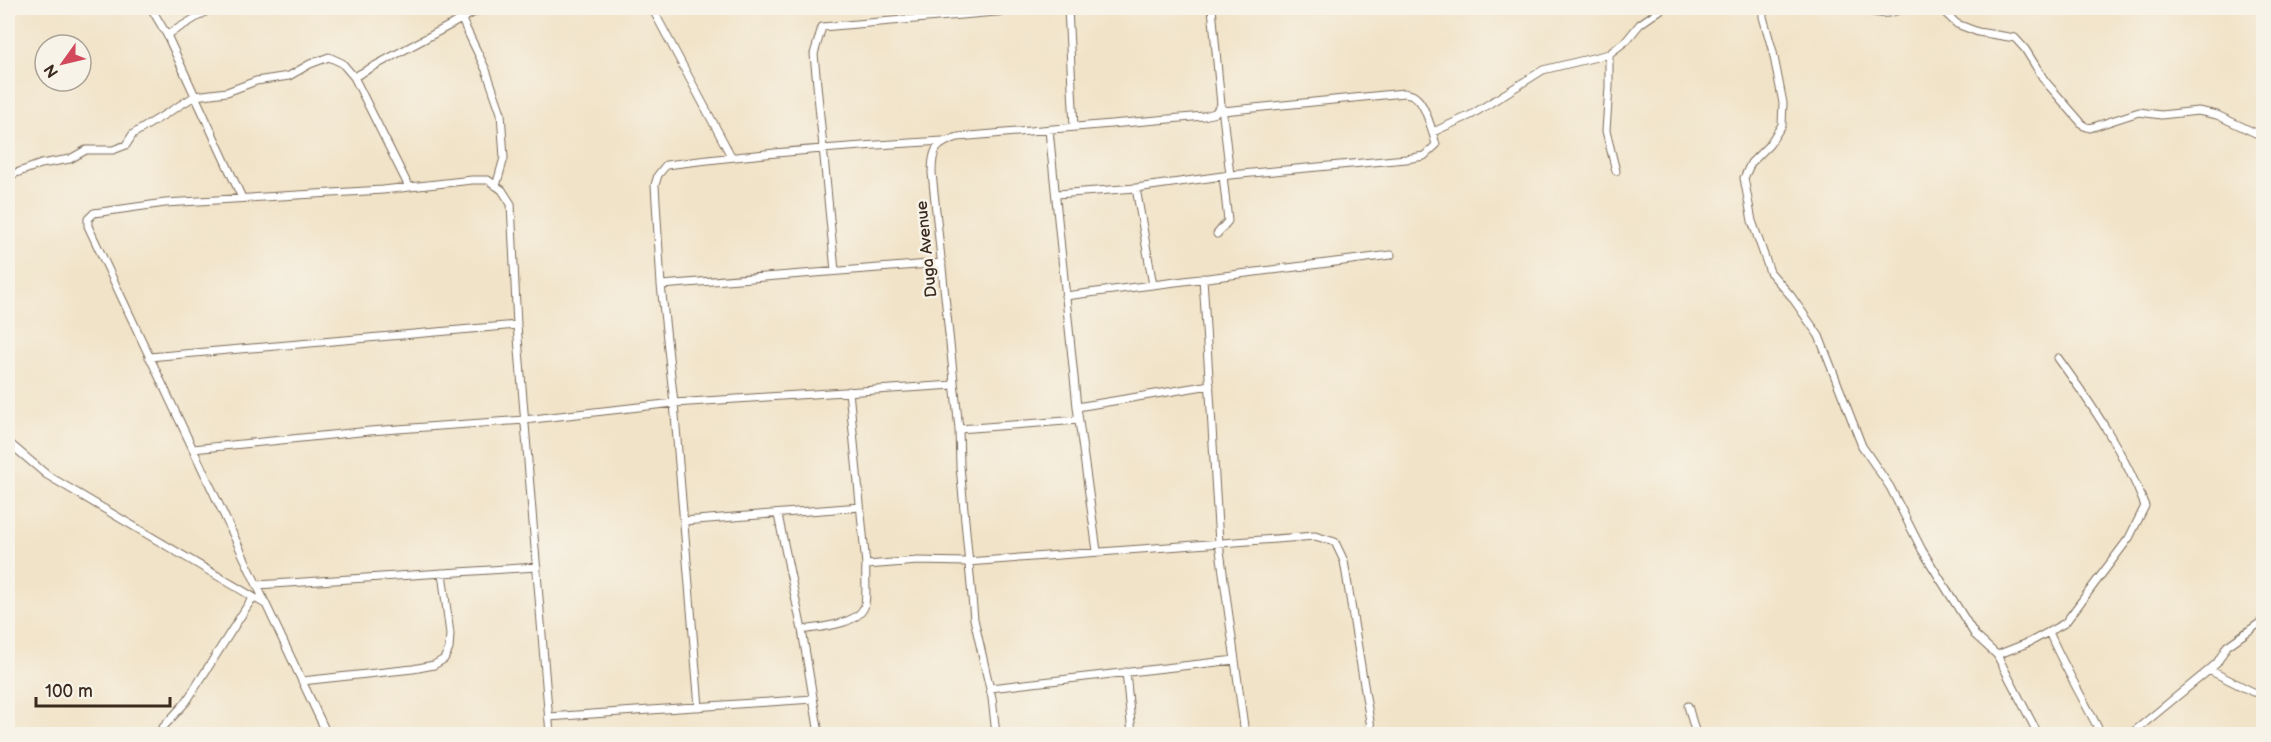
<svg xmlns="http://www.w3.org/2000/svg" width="2271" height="742" viewBox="0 0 2271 742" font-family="'Balsamiq Sans',sans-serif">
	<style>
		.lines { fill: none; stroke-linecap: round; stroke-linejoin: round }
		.minor-casing { stroke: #7b6b5a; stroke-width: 9 }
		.minor { stroke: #fff; stroke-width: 7 }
		.labels { text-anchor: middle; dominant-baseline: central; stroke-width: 5; stroke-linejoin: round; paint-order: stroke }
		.street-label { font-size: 16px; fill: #3b2a1e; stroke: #f7f3e8 }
	</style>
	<rect width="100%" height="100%" fill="#f7f3e8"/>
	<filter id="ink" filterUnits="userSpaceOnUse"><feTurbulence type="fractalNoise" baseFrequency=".0167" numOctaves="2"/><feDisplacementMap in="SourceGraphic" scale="12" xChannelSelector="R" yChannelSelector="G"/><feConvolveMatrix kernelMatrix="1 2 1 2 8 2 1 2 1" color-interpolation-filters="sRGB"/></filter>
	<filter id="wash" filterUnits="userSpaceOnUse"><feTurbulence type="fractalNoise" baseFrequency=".008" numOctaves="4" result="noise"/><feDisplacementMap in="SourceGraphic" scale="24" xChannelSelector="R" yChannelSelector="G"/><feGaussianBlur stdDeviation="1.35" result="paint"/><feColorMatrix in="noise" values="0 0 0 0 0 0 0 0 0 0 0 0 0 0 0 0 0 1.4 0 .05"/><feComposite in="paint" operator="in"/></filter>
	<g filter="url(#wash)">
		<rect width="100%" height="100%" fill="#f1e3c8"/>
	</g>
	<g filter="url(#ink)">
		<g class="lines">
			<defs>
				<path id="minor" d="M151,8L167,35L242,198
					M652,8L731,156
					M1068,8L1074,127
					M1763,8V17L1773,52L1783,103L1782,125L1769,145L1751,163L1744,178L1752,221L1770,272L1791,296L1819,336L1862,446L1890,487L1922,550L1975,635L1997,655L2038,734
					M1861,8C1877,14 1887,16 1903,8
					M1940,8L1957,24L1978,32L2015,38L2025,49L2045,81L2084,126L2090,128L2139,112L2161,115L2198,111L2217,115L2264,137
					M462,20L486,70L501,113L504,158L496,186
					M167,35L212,8
					M1609,54V87L1606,131L1616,171
					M354,77L482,8
					M1222,107L1230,175
					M1049,130L1077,407L1097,551
					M1433,132L1471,115L1543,70L1609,54L1627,40L1640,24L1663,8
					M8,176L41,164L70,159L86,150H113L126,145L133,134L195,96L227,92L256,81L289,76L310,64L329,57L342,63L354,77L409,187
					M1136,188L1153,285
					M1057,194L1136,188L1230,175L1406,159L1424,156L1436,145C1433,133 1425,102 1414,96C1411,94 1408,94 1404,93L1223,111
					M1217,234L1228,221L1223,176
					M835,271L814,54L822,27L1043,8
					M1203,278L1219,543L1245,734
					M661,285L942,263
					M1065,296L1391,255
					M149,357L517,325
					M849,391L866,565
					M1077,407L1210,385
					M959,429L1079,420
					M8,442L47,475L265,604
					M193,449L370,431L524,420L674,403L954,385
					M778,515L802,630L819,734
					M684,521L860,507
					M257,585L537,567
					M802,630C819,627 861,625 865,604C867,591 865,577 866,565L918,561L967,562L1315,536L1335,542L1344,561L1372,734
					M2049,632C2064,667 2084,700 2101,734
					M1997,655L2030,642L2065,623L2129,538L2145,506C2124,452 2092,405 2058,358
					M2209,670L2253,692L2264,693
					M1126,672L1132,734
					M302,681L413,669L434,665L444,659L449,649L450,634L442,573
					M990,688L1235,660
					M1688,706L1696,734
					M699,707L674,403L661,285L655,185L658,175L666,165C759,153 850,146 943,141
					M548,717L813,699
					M157,734L186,702L253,597
					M327,734L88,226V219L94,213L165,203L383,190L472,180H488L502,190L511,204L517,325L550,734
					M996,734L992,698L974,619L960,466L959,429L932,173C932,150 935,144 958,137L1204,116L1215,113L1221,105L1212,8
					M2131,734L2209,670L2217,663L2227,646L2264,620"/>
			</defs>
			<use href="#minor" class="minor-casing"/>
			<use href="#minor" class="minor"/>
		</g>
	</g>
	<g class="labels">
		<g class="street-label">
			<text transform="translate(927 249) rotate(-96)">Duga Avenue</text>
		</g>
	</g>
	<rect width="2271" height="742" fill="none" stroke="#f7f3e8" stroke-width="30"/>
	<g transform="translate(63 63) rotate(236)"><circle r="28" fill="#f7f3e8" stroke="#aca397" stroke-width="1.5"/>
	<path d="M0-4.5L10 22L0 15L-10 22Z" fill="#d1495b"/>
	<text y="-9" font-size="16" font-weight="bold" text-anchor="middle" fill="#3b2a1e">N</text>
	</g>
	<path d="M36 697v9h134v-9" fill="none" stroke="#3b2a1e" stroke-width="3"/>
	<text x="45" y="697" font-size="18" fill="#3b2a1e" stroke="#f7f3e8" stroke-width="4.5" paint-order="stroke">100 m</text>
</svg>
